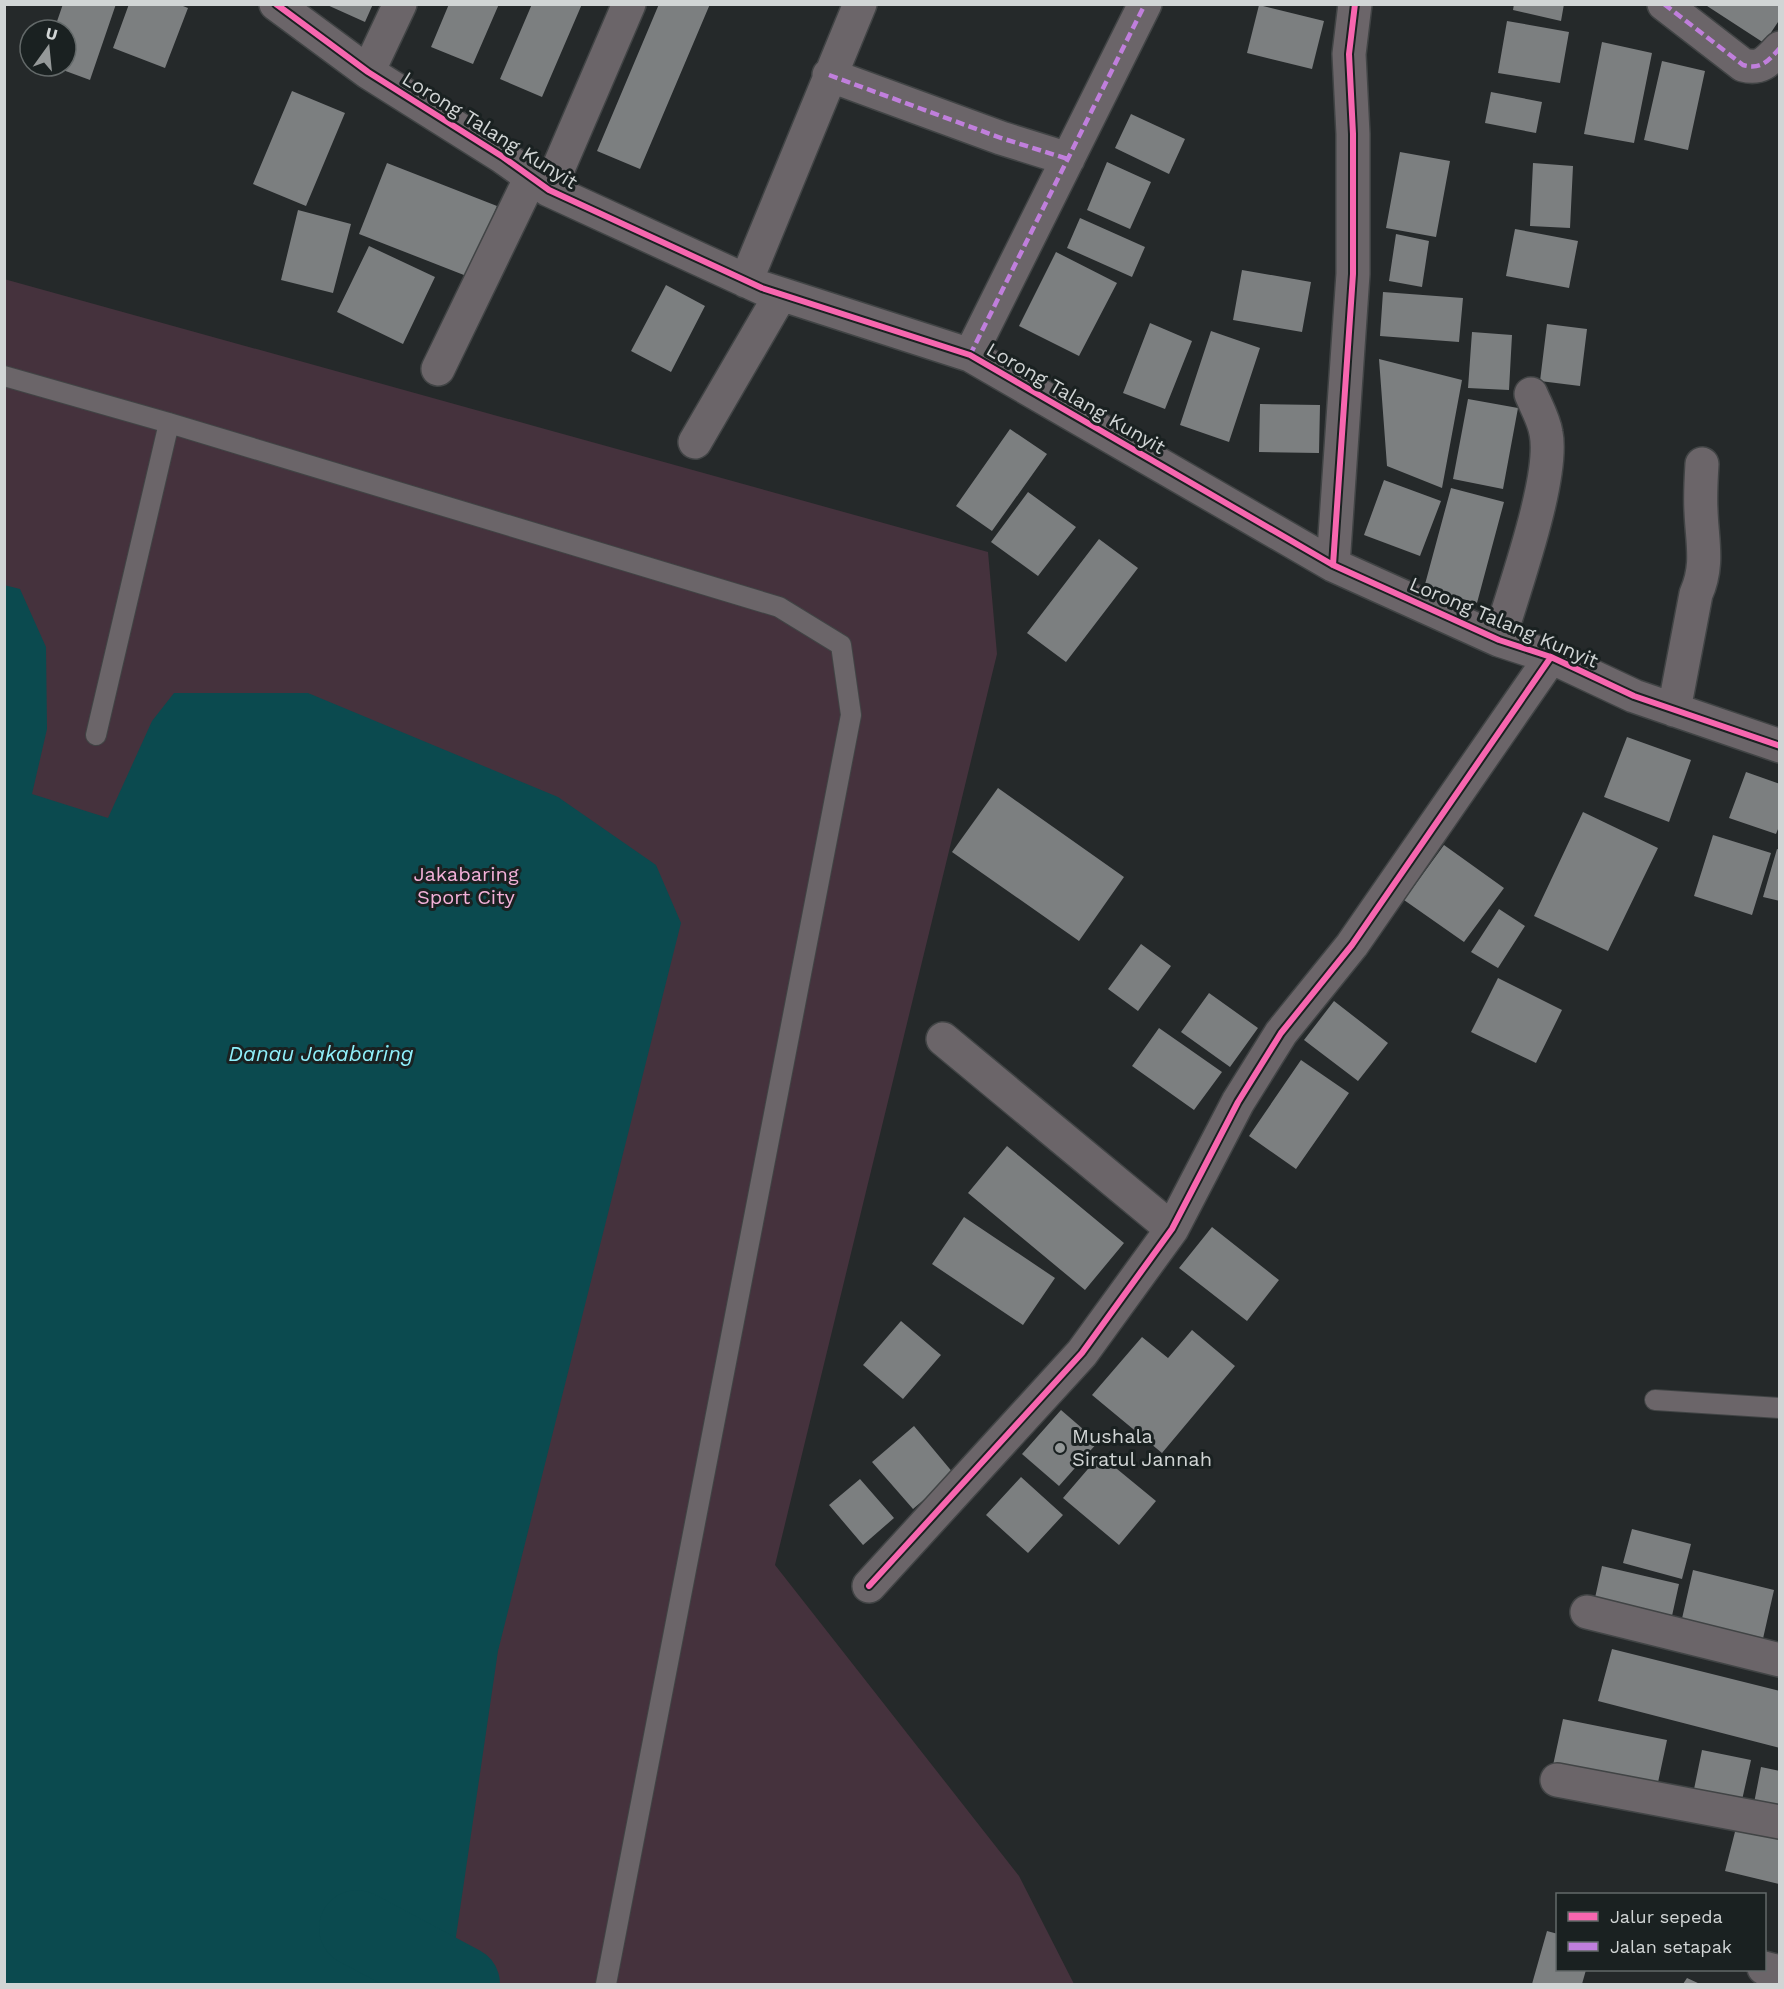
<svg xmlns="http://www.w3.org/2000/svg" width="1784" height="1989" viewBox="0 0 1784 1989" font-family="'Work Sans',sans-serif">
	<style>
		.green { fill: #45323d }
		.water { fill: #0b4a4f }
		.lines { fill: none; stroke-linecap: round; stroke-linejoin: round }
		.river { stroke: #0b4a4f; stroke-width: 76 }
		.building { fill: #7c7f80 }
		.lane-casing { stroke: #414445; stroke-width: 22 }
		.street-casing { stroke: #414445; stroke-width: 36 }
		.lane { stroke: #6b6569; stroke-width: 20 }
		.street { stroke: #6b6569; stroke-width: 33 }
		.quiet { stroke: #c07fdc; stroke-width: 4.5; stroke-dasharray: 9 4.5; stroke-linecap: butt }
		.cycleway-casing { stroke: #1a2121; stroke-width: 10 }
		.cycleway { stroke: #f766af; stroke-width: 6 }
		.poi-dot { fill: #959999; stroke: #1a2121; stroke-width: 2 }
		.labels { text-anchor: middle; dominant-baseline: central; stroke-width: 6; stroke-linejoin: round; paint-order: stroke }
		.street-label { font-size: 20px; fill: #d1d5d5; stroke: #1a2121 }
		.park-label { font-size: 20px; fill: #f4b1d9; stroke: #1a2121 }
		.poi-label { font-size: 20px; fill: #d1d5d5; stroke: #1a2121; text-anchor: start }
		.water-label { font-size: 21px; font-style: italic; fill: #90f0fb; stroke: #1a2121 }
	</style>
	<rect width="100%" height="100%" fill="#25292a"/>
	<path class="green" d="M4,279L988,552L997,654L775,1565L1019,1876L1074,1984H5Z"/>
	<path class="water" d="M4,585L20,589L46,647L47,729L32,794L108,818L152,721L174,693H308L558,797L656,865L681,923L498,1651L449,1984H5Z"/>
	<g class="lines">
		<path class="river" d="M357,1928L462,1984"/>
	</g>
	<path class="building" d="M63,4H116L90,80L52,66H66V30H54Z
		M129,4H178L188,8L165,68L113,48Z
		M325,4H373L365,22Z
		M449,4H499L473,64L431,47Z
		M532,4H582L542,97L500,79Z
		M659,4H710L640,169L597,151Z
		M1514,4H1564L1561,21L1513,10Z
		M1704,4H1780V19L1764,43Z
		M1259,5L1324,21L1312,69L1247,53Z
		M1507,21L1569,32L1560,83L1498,73Z
		M1602,42L1652,53L1634,143L1584,134Z
		M1662,61L1705,71L1688,150L1644,140Z
		M292,91L345,113L306,206L253,184Z
		M1491,92L1542,102L1536,133L1485,123Z
		M1131,114L1185,139L1169,174L1115,148Z
		M1400,152L1450,161L1436,237L1386,228Z
		M1107,162L1151,182L1130,229L1087,210Z
		M387,163L497,206L469,277L359,234Z
		M1533,163L1573,166L1570,228L1530,226Z
		M298,210L351,224L333,293L281,280Z
		M1080,218L1145,247L1132,277L1067,248Z
		M1515,229L1578,241L1569,288L1506,276Z
		M1396,234L1429,241L1422,287L1389,281Z
		M369,246L435,277L403,344L337,312Z
		M1056,252L1117,283L1079,356L1019,326Z
		M1242,270L1311,282L1302,332L1233,320Z
		M666,285L705,306L671,372L631,351Z
		M1383,292L1463,298L1459,342L1380,336Z
		M1150,323L1192,341L1165,409L1123,393Z
		M1547,324L1587,329L1580,386L1540,381Z
		M1211,331L1260,348L1229,442L1180,425Z
		M1472,332L1512,335L1509,390L1468,388Z
		M1379,359L1462,380L1442,488L1387,466Z
		M1468,399L1518,408L1503,489L1453,479Z
		M1260,404L1320,405L1319,453L1259,452Z
		M1010,429L1047,454L992,531L956,506Z
		M1384,480L1441,501L1420,556L1364,535Z
		M1451,488L1504,502L1477,603L1424,588Z
		M1028,492L1076,527L1038,576L991,542Z
		M1099,539L1138,568L1066,662L1027,633Z
		M1627,737L1691,760L1669,822L1604,797Z
		M1746,772L1780,784V824L1776,834L1729,818Z
		M998,788L1124,877L1079,941L952,852Z
		M1583,812L1658,848L1608,951L1534,916Z
		M1713,835L1771,853L1752,915L1694,896Z
		M1444,845L1504,888L1464,942L1404,900Z
		M1777,849L1780,850V901L1763,897Z
		M1499,909L1525,926L1498,968L1471,952Z
		M1141,944L1171,966L1138,1011L1108,989Z
		M1498,978L1562,1010L1536,1063L1471,1032Z
		M1209,993L1258,1028L1230,1067L1181,1032Z
		M1334,1001L1388,1043L1358,1081L1304,1040Z
		M1159,1028L1222,1072L1194,1110L1132,1066Z
		M1301,1060L1349,1093L1296,1169L1249,1136Z
		M1007,1146L1124,1243L1085,1290L968,1193Z
		M964,1217L1055,1278L1023,1325L932,1264Z
		M1212,1227L1279,1280L1247,1321L1179,1268Z
		M901,1321L941,1355L903,1399L863,1365Z
		M1192,1330L1235,1366L1162,1453L1092,1395L1142,1337L1168,1358Z
		M1061,1410L1098,1442L1059,1486L1022,1454Z
		M914,1426L954,1474L913,1509L872,1462Z
		M1100,1455L1156,1501L1119,1545L1063,1498Z
		M1021,1477L1063,1515L1028,1553L986,1515Z
		M860,1479L894,1518L863,1545L829,1505Z
		M1632,1529L1691,1544L1682,1579L1623,1563Z
		M1602,1566L1679,1584L1670,1625L1593,1607Z
		M1693,1570L1774,1590L1762,1643L1681,1623Z
		M1612,1649L1780,1691V1748L1598,1701Z
		M1563,1719L1667,1740L1656,1792L1552,1770Z
		M1702,1750L1751,1760L1740,1809L1692,1799Z
		M1761,1767L1780,1771V1808L1754,1803Z
		M1738,1820L1780,1830L1779,1884L1725,1871Z
		M1547,1931L1558,1934V1970H1586L1582,1984H1532Z
		M1687,1978L1700,1984H1683Z"/>
	<g class="lines">
		<defs>
			<path id="lane" d="M4,376L169,423L779,607L841,645L851,715L606,1984
				M96,735L169,423
				M1655,1400L1780,1408"/>
			<path id="street" d="M276,4L368,72L503,157L549,190L762,288L970,355L1333,565L1499,640L1551,657L1634,696L1780,746
				M1664,4L1743,65C1761,70 1768,61 1780,48
				M368,72L400,4
				M829,75L1001,138L1068,159
				M549,190L629,4
				M746,281L860,4
				M970,355L1145,4
				M438,369L531,177
				M695,442L781,294
				M1333,565L1353,274V134L1349,54L1355,4
				M1499,640C1513,592 1555,477 1546,433C1544,420 1536,406 1531,394
				M1674,710L1696,594C1709,565 1702,541 1701,511C1700,495 1701,480 1702,464
				M943,1039L1172,1229
				M869,1586L1082,1353L1172,1229L1238,1102L1281,1033L1352,945L1551,657
				M1587,1612L1780,1660
				M1557,1780L1780,1822
				M1764,1968L1780,1972"/>
		</defs>
		<use href="#lane" class="lane-casing"/>
		<use href="#street" class="street-casing"/>
		<use href="#lane" class="lane"/>
		<use href="#street" class="street"/>
		<path class="quiet" d="M1664,4L1743,65C1761,70 1768,61 1780,48
			M829,75L1001,138L1068,159
			M970,355L1145,4"/>
		<defs>
			<path id="cycleway" d="M276,4L368,72L503,157L549,190L762,288L970,355L1333,565L1499,640L1551,657L1634,696L1780,746
				M1333,565L1353,274V134L1349,54L1355,4
				M869,1586L1082,1353L1172,1229L1238,1102L1281,1033L1352,945L1551,657"/>
		</defs>
		<use href="#cycleway" class="cycleway-casing"/>
		<use href="#cycleway" class="cycleway"/>
	</g>
	<circle class="poi-dot" cx="1060" cy="1448" r="6"/>
	<g class="labels">
		<g class="street-label">
			<text transform="translate(490 130) rotate(32)">Lorong Talang Kunyit</text>
			<text transform="translate(1076 398) rotate(30)">Lorong Talang Kunyit</text>
			<text transform="translate(1504 622) rotate(23)">Lorong Talang Kunyit</text>
		</g>
		<g class="park-label">
			<text x="466" y="874">Jakabaring<tspan x="466" dy="23">Sport City</tspan></text>
		</g>
		<g class="poi-label">
			<text x="1072" y="1436">Mushala<tspan x="1072" dy="23">Siratul Jannah</tspan></text>
		</g>
		<g class="water-label">
			<text x="321" y="1053">Danau Jakabaring</text>
		</g>
	</g>
	<rect width="1784" height="1989" fill="none" stroke="#d1d5d5" stroke-width="12"/>
	<rect x="1556" y="1893" width="210" height="78" fill="#1a2121" stroke="#636969" stroke-width="1.5"/>
	<rect x="1568" y="1912" width="30" height="9" fill="#f766af" stroke="#636969" stroke-width="1.5"/>
	<text x="1610" y="1923" font-size="18" fill="#d1d5d5">Jalur sepeda</text>
	<rect x="1568" y="1942" width="30" height="9" fill="#c07fdc" stroke="#636969" stroke-width="1.5"/>
	<text x="1610" y="1953" font-size="18" fill="#d1d5d5">Jalan setapak</text>
	<g transform="translate(48 48) rotate(15)"><circle r="28" fill="#1a2121" stroke="#636969" stroke-width="1.5"/>
	<path d="M0-4.5L10 22L0 15L-10 22Z" fill="#959999"/>
	<text y="-9" font-size="16" font-weight="bold" text-anchor="middle" fill="#d1d5d5">U</text>
	</g>
</svg>
